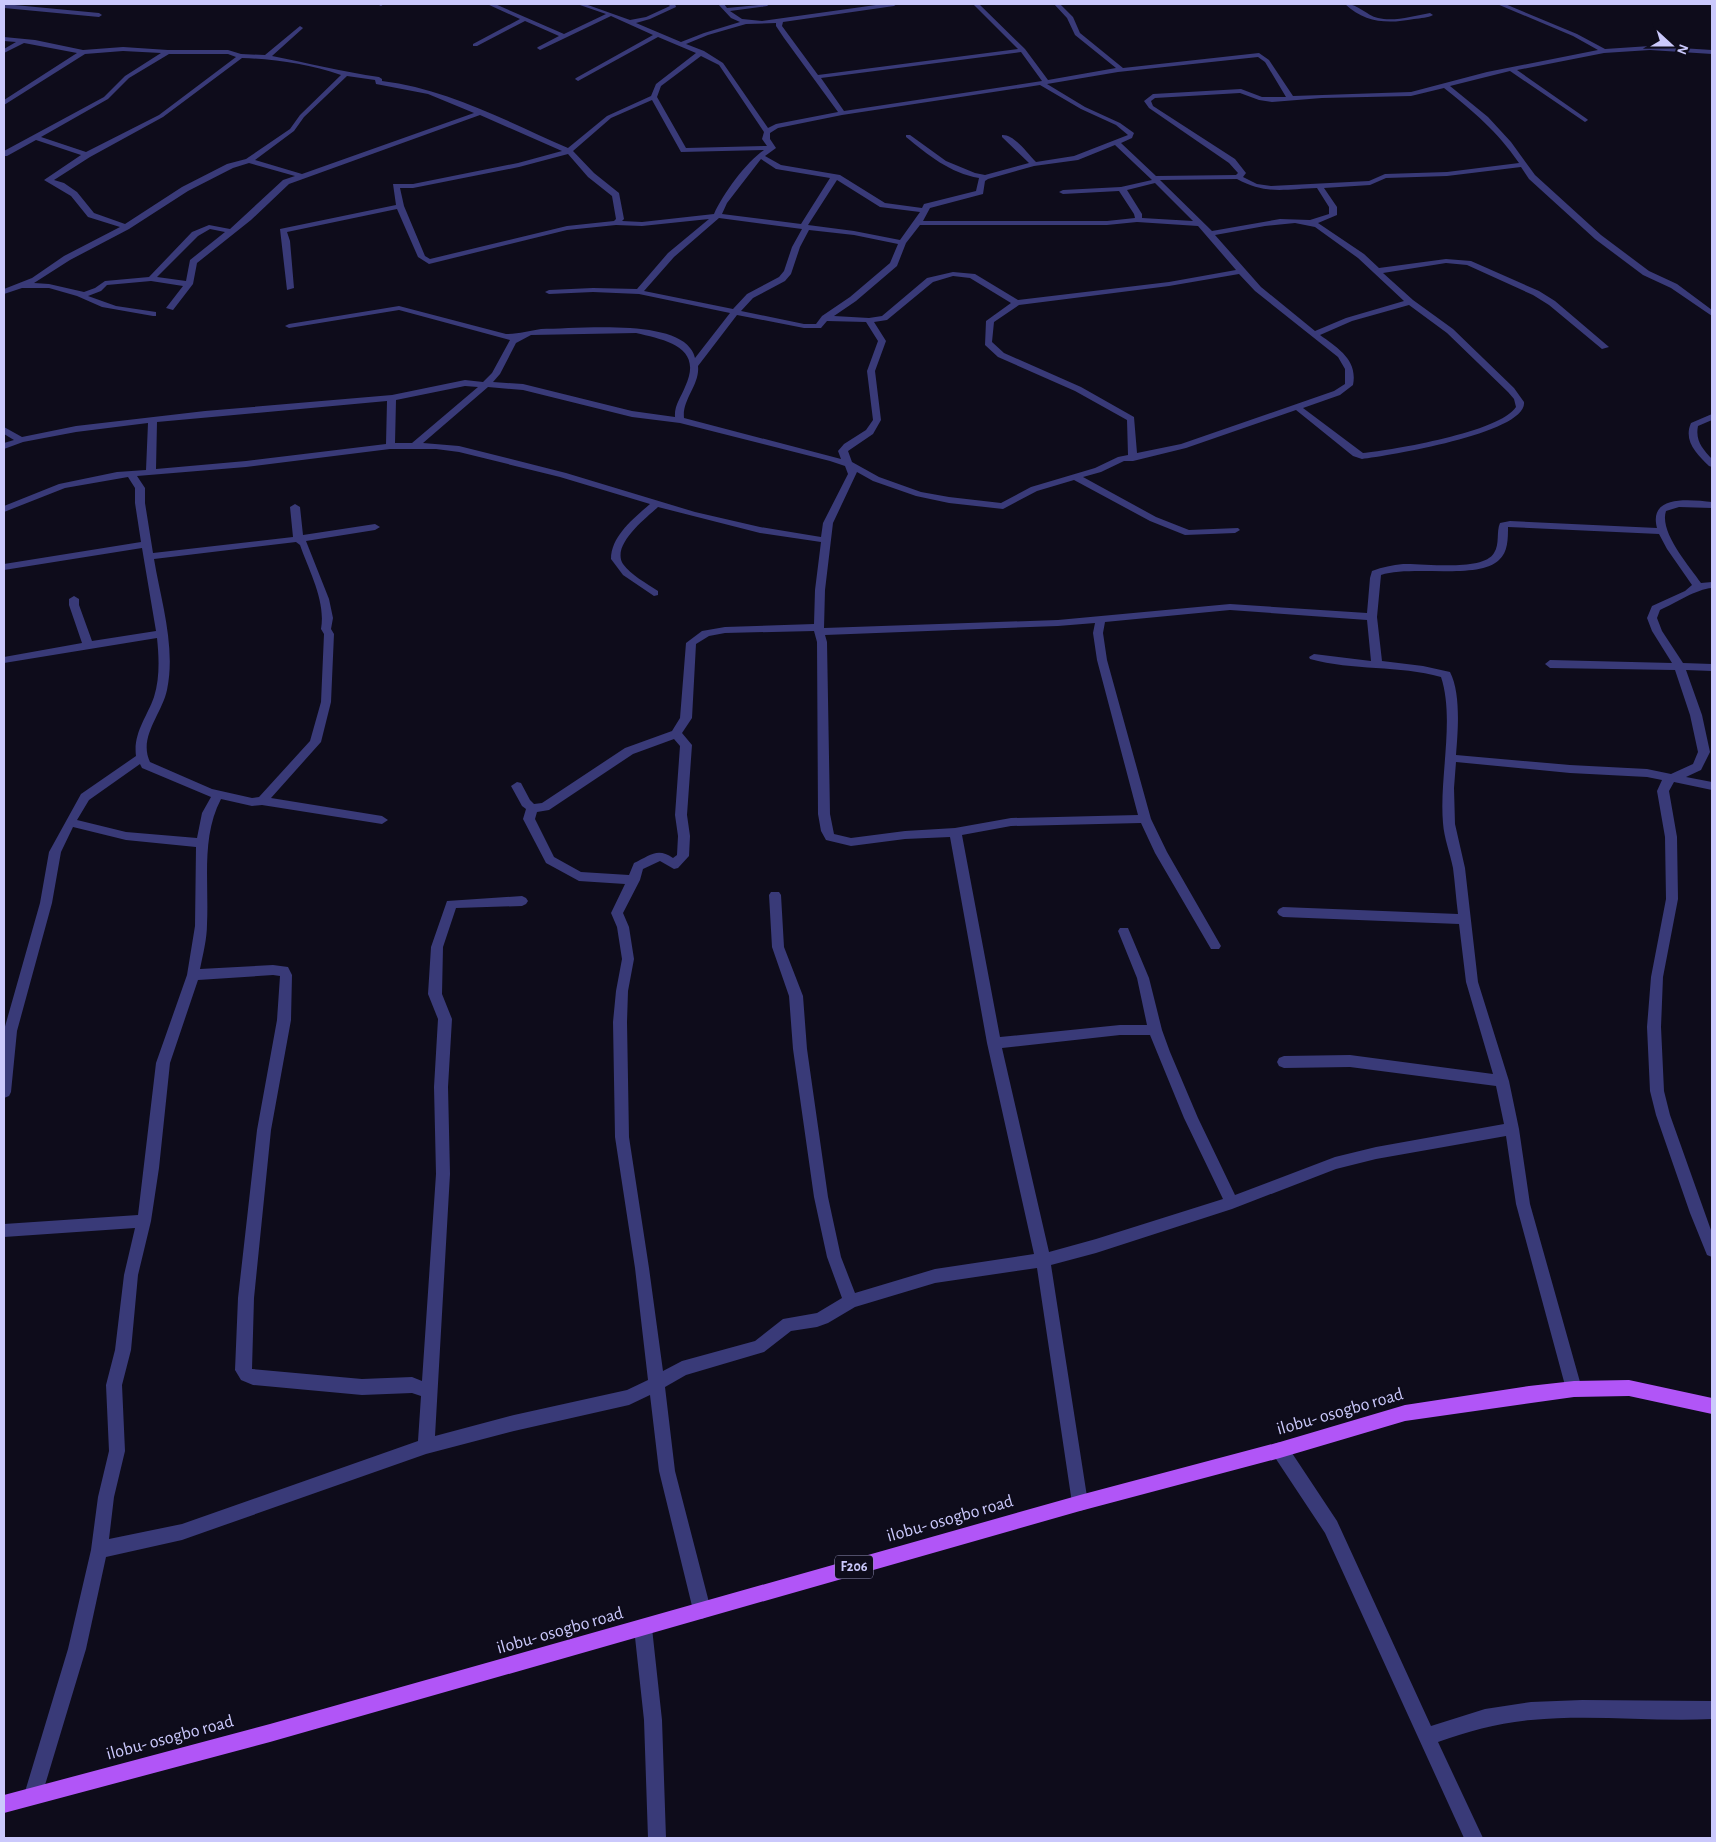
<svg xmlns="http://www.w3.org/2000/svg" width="1716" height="1842" viewBox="0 0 1716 1842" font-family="'Alegreya Sans',sans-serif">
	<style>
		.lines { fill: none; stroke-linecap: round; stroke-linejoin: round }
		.minor { fill: #393a78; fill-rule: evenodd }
		.major { fill: #b155f7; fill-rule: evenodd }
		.labels { text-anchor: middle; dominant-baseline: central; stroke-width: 4; stroke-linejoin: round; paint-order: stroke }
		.shield { fill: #0e0c1b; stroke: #9290b8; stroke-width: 1 }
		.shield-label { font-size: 14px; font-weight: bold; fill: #cbc9fc }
		.near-street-label { font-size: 18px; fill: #cbc9fc; stroke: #0e0c1b }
	</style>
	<rect width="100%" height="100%" fill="#0e0c1b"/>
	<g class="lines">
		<path class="minor" d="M4,4L99,13L102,15L99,17L4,8Z
			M377,4H384L381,6Z
			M487,4H495L564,34L606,14L577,4H585L630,20L646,17L670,6L668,4H675L676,7L650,19L636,23L681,42L704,33L740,22L731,18L718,4H724L727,8L770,4L767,6L730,11L742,19L762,21L883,4H897L894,6L783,22L782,26L818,75L1018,49L973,4H979L1025,49L1048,80L1116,68L1075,35L1067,18L1054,4H1060L1073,17L1080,33L1123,68L1259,53L1269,60L1293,96L1411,92L1487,72L1598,50L1573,36L1497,4H1505L1577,34L1605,49L1650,46L1712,50V54L1650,50L1604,53L1517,70L1587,119L1588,120L1585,122L1510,71L1450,86L1488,117L1511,142L1535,175L1601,235L1649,271L1677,284L1712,310V316L1671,288L1643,275L1595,239L1529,179L1521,167L1447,176L1386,178L1370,185L1324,188L1337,207V215L1318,223L1364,254L1379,268L1446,259L1471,261L1539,291L1555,301L1609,347L1602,349L1549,305L1533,295L1467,265L1446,263L1383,273L1413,300L1453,329L1514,388L1524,402C1528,433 1387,456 1362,459L1353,456L1296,410L1186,448L1133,461H1124L1101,472L1083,477L1156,517L1189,530L1238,528L1240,530L1235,533L1185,535L1150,521L1074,480L1037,491L1003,509L949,503L916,496L873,481L857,472L833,523L825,590L824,628L1058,620L1230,604L1367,613L1370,578L1372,571C1383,567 1392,565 1403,564C1423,563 1483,572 1494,553C1500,544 1496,532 1500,523L1510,521L1657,528C1648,494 1691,500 1712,502V508L1679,507L1666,511C1659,532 1689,566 1701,583L1712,582V588C1696,589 1676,603 1660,610L1657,618L1662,631L1683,663L1712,664V671L1686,670L1702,715L1710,752L1701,770L1686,777L1712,782V790L1674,782L1669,791L1677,837L1678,899L1663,977L1661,1027L1664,1091L1670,1115L1712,1233V1257L1707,1255L1690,1213L1656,1115L1650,1091L1647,1027L1651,977L1666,899L1665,837L1657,791L1662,780L1647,777L1570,773L1456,762L1454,788L1455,824L1465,868L1478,982L1509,1081L1519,1129L1530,1204L1582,1389L1580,1394L1574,1397L1568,1394L1566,1389L1516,1204L1506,1136L1376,1159L1336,1169L1232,1209L1096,1253L1051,1265L1088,1503L1086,1509L1080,1511L1074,1509L1072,1503L1037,1268L935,1283L855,1307L828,1323L817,1327L791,1331L764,1352L686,1375L665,1387L675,1471L711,1610L708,1616L702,1619L696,1616L693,1610L659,1471L650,1395L629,1405L514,1431L426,1454L182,1540L106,1557L86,1649L42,1795L40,1802L33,1804L26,1802L24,1795L68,1649L91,1550L98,1497L109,1451L106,1385L115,1350L124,1275L135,1228L4,1237V1224L138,1215L156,1063L187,975L195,926L196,847L126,840L73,827L61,852L52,903L17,1031L11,1092L9,1096L4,1098V1030L40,903L49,852L81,794L136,756C133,733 147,717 154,697C160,678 159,657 157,638L4,663V657L82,643L69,605V599L74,596L79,599V605L92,641L156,631L142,548L4,570V564L141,542L135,503V488L128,477L65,488L4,512V506L59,484L117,472L146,470L148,423L76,432L23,442L4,449V443L14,440L4,434V427L22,437L76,426L205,411L392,395L465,380L483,382L492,373L510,340L399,310L289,328L285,326L289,324L399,306L506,334C519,334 529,331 541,329C575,329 668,319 690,348C693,351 694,355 695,358L730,313L639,294L593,292L549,294L545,292L549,290L593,288L637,289L668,253L709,219L642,226L616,225L567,230L429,264L418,257L397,209L287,232L290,241L294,288L287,290L280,229L396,205L393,184H413L518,163L562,151L480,115L289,184L251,220L197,263L193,284L173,310L166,308L183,286L151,281L107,285L101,291L88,296L116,306L156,312V316H153L102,307L77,296L49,288H22L4,294V289L32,278L64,256L120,227L88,217L71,196L44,180L81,155L36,140L7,156H4V151L104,97L125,76L161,53L123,51L85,54L4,105V100L77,53L24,43L4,53V49L16,42L4,41V37L35,40L83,50L123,47L168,50H228L241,54L265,55L300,26L303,28L302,29L272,56C308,63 343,72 379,77L382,79V81C448,89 508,122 568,148L607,116L651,96L656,84L696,53L658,37L578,81L575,79L576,78L653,35L611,16L540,50L537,48L538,47L559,36L525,21L477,46H473V44L520,19ZM776,23V26L784,38L838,112L776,124L768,128L723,63L704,51L686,44L708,35L746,24ZM1021,52L1042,81L844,111L821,78ZM169,54H228L236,57L159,115L86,152L41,137L108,99L129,78ZM701,56L719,65L764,132L762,139L767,146L686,148L657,97L661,86ZM1258,57L1265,62L1286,97H1262L1241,89L1153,94L1144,101L1149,108L1229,163L1238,173L1236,175L1156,176L1121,143L1132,138L1134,133L1120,123L1085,107L1047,84L1118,72ZM242,58C275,59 309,64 341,75L300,115L290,129L246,159L227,164L182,187L125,224L94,213L77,192L64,183L54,180L90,157L163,117ZM347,76L375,80L376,84L428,94L474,113L302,174L255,160L294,131L304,117ZM1040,85L1081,109L1116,125L1128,135L1074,156L1036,162C1027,153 1014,134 1002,135V137L1029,163L985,175L975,173L946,161L910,135H906V137C928,155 950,173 979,178L976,191L924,204L922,208L885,203L840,175L781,165L765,156L776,148L770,139V133L778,128L842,115ZM1444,88C1473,111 1497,131 1519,163L1447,172L1385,174L1369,181L1271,186L1257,184L1243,177L1246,173L1235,159L1153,106L1151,101L1155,98L1240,93L1259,100L1272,102L1322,98L1411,96ZM652,100L681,152L764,150C746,162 723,194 714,214L642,222L622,221L624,219L619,193L594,173L573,151L611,118ZM1115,145L1152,180L1121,187L1063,190L1059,192L1063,194L1119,191L1134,214L1135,218L1107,221H923L930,208L983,194L985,181L988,179L1034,166L1078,160ZM568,154L588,177L612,196L616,219L614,221L567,226L430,259L425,256L404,206L400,188H413L519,167ZM761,159L776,169L830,178L801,224L722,214L727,203ZM249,163L295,176L283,180L230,229L209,225L192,232L149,277L105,281L95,288L84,292L49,284L34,283L70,260L129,229L188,191L233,168ZM1237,179C1266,195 1285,189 1317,188L1329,207V214L1310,220L1280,219L1212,231L1160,180ZM837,180L880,207L920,212L900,240L854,231L808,225ZM1155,183L1193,221L1142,218V214L1127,190ZM719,218L802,229L792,247L784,271L779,277L747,294L733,309L644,291L674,257ZM1137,222L1198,226L1236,270L1169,282L1018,300L975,274L953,272L927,278L882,316L869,318L834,316L856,301L897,266L906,243L920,225H1107ZM1295,223L1315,227L1358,258L1404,301L1346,318L1315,331L1261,287L1215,235L1265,226ZM210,229L225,232L190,260L186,281L157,277L198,236ZM809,230L854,235L898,244L890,263L850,297L822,316L816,324H804L741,311L753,298L785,281L791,274L800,247ZM1239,274L1255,291L1338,357L1345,369V384L1334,391L1181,444L1137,453L1134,417L1081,387L1004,353L992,342L994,322L1019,305L1169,286ZM953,276L970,278L1011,303L986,321L985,345L998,357L1075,391L1127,420L1128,455L1118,457L1095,468L1031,487L1001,503L949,497L921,492L879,477L852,462L848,451L873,434L881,420L875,371L886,341L874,322L887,320L933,282ZM1409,305L1447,333L1508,392L1514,399L1516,407C1500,432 1393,450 1363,453L1303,408L1340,395L1353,385C1358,360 1338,348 1320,335L1352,321ZM737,315L804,328H821L827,321L866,322L878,341L867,371L873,420L866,430L844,444L838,451L841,459L684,418C682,399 700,385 698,366ZM636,333C666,340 704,347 685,387C681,397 674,406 675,417L632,411L523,384L493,382L500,374L516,343L531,335ZM465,386L478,387L412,443H395L396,400ZM488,387L523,390L632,417L680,423L830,461L845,466L848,474L823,523L821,537L760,527L695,512L566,473L459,446L423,443ZM387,401L386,444L246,461L156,469L157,422ZM390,449H436L459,452L560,477L650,504C634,518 611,536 611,559L623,575L654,596L658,595V591C646,583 631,575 623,564C611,545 646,518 658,507L760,533L821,542L815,590L814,624L725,627L702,631L686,643L680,718L672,731L625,748L542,803L534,804L530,800L521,783L517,782L511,786L522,806L526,809L523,819L546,863L579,881L625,884L611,913L617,927L622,959L616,991L613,1022L615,1137L635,1268L648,1380L627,1390L514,1415L435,1436L450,1174L448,1087L452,1019L442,994L443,947L456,908L522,906L526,904L528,901L526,898L522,896L447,901L431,947L428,994L438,1019L434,1087L436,1174L422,1381L412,1377L362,1379L252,1369L254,1298L271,1130L291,1020L292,975L288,967L273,965L200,969C203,954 207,939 207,924C209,882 201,837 221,799L252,806L262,805L382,824L388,820L382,816L271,798L321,742L331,702L334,634L331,629L333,618L329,599L306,541L375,530L380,527L375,524L303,535L300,507L295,504L290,507L293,537L153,553L145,503V488L137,476L246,467ZM1508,527L1659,534L1667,549L1692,585L1685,591L1652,606L1647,618L1652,631L1672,663L1550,660L1545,664L1550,668L1675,670L1690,715L1698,752L1693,764L1671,774L1647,769L1570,765L1456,755C1458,731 1461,693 1450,672L1423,666L1382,661L1377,617L1381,575C1411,565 1479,580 1499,560C1508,552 1508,539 1508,527ZM296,542L300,545C309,571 326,601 321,629L324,634L321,702L310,741L259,797L252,798L212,789L150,762C138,737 162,714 167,690C176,647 161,601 154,559ZM1230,610L1367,620L1371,661L1314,654L1309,657L1310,659C1353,671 1399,665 1441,677C1455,719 1439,778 1443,823C1444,838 1450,853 1453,868C1455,883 1456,899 1458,914L1283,907L1279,909L1277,912L1279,915L1283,917L1459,924L1466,982L1493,1074L1350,1055L1284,1056L1279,1058L1277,1062L1279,1066L1284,1068L1350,1067L1496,1086L1504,1124L1376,1147L1335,1157L1235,1195L1198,1118L1170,1052L1162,1030L1149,978L1128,928H1120L1118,931L1137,978L1147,1025H1120L1000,1037L962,835L1011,826L1141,823L1155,853L1211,949H1219L1221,946L1167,852L1151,819L1107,660L1103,633L1105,622ZM1095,623L1093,633L1097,660L1138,815L1011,818L955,828L905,831L851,838L834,834L830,814L827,642L825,635L1058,626ZM814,631L817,642L818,814L821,831L826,840L851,846L905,839L950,837L987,1043L1034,1254L935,1269L855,1293L841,1257L828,1197L807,1049L803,996L784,947L781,895L779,892H771L769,895L772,947L789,996L793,1049L814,1197L827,1257L842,1298L817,1313L783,1319L755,1341L682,1361L663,1371L649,1268L629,1137L627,1022L628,991L634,959L629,927L623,913L640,880L643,869L660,861L674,869L678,868L689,856L690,836L687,815L692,745L682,733L692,718L696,644L709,636L725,633ZM674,739L680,746L675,815L678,836L677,855L673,858C657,847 650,856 634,863L629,875L581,872L554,857L535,819L537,812L549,810L633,754ZM140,764L142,768L211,797L202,813L197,838L126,832L77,820L89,800ZM273,975L280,976L277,1020L257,1130L238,1298L235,1370L241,1380L253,1385L362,1395L412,1393L421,1396L418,1441L182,1524L109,1539L114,1497L125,1451L122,1385L131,1350L138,1275L151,1221L159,1168L170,1063L198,980ZM1120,1035H1150L1184,1118L1223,1199L1096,1239L1049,1252L1002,1048Z
			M1345,4C1357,3 1366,15 1378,18C1394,22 1413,16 1430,13L1433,15C1428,18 1421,18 1414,19C1388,24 1365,23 1345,4Z
			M1712,414V420L1698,426C1695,441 1703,449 1712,459V467L1709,466C1697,454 1683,441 1691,423Z
			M1280,1442L1286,1444L1337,1521L1431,1726L1485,1709L1531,1702L1582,1700L1712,1701V1719C1652,1722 1592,1714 1531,1720C1499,1723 1469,1731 1438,1742L1483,1838H1464L1325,1533L1274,1456L1272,1450L1274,1444Z
			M643,1619L649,1622L652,1628L662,1720L666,1838H648L644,1720L634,1628L637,1622Z"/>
		<path class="major" d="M1629,1380L1712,1398V1414L1629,1396L1574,1397L1405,1421L1280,1458L1080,1511L270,1742L4,1813V1795L270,1724L1080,1495L1280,1442L1405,1405L1529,1386L1574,1381Z"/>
	</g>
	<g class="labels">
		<rect class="shield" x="835" y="1555.5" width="38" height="23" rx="4"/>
		<g class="shield-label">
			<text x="854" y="1567">F206</text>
		</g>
		<g class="near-street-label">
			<text transform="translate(1340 1412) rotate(-16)">ilobu- osogbo road</text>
			<text transform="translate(950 1519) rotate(-16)">ilobu- osogbo road</text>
			<text transform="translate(560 1631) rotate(-16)">ilobu- osogbo road</text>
			<text transform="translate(170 1738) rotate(-15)">ilobu- osogbo road</text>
		</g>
	</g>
	<rect width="1716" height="1842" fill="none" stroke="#cbc9fc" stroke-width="10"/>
	<g transform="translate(1671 45) rotate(111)" stroke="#0e0c1b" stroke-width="4" paint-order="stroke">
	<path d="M0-4L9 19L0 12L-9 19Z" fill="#cbc9fc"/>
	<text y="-8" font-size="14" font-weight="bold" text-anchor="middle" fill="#cbc9fc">N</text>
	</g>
</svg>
